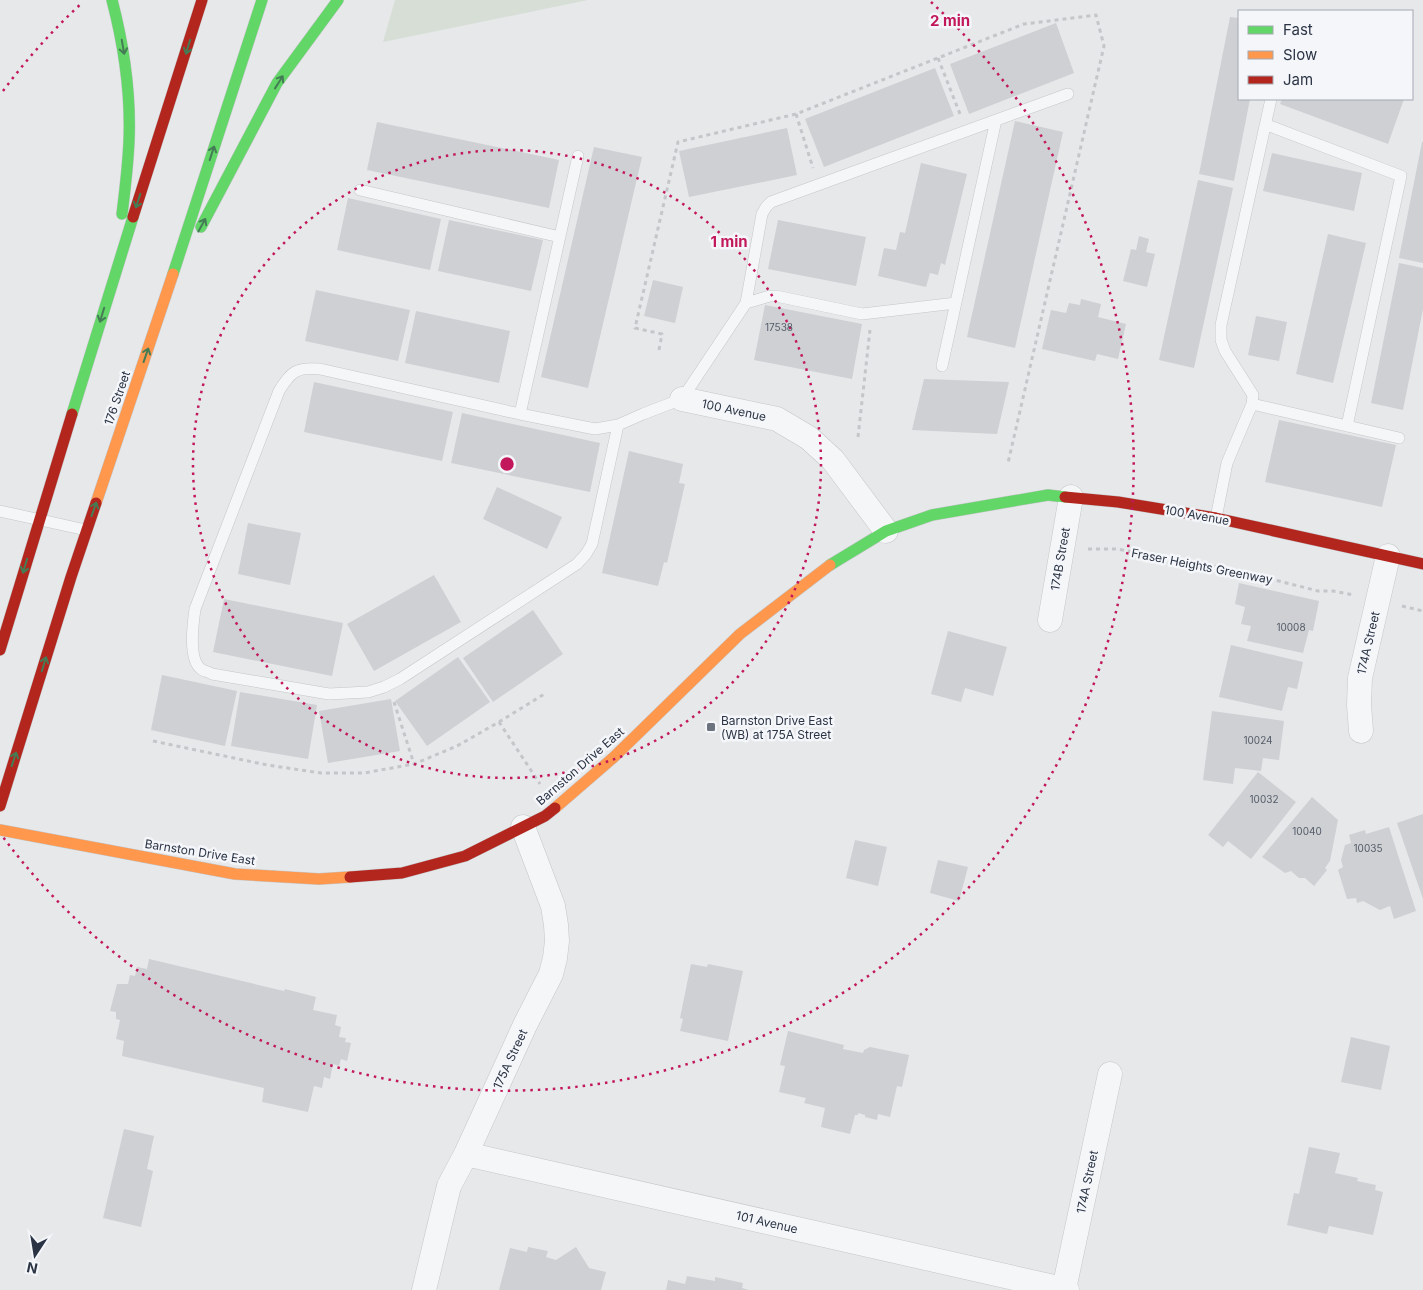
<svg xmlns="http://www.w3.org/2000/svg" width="1423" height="1290" viewBox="0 0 1423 1290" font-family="Inter,sans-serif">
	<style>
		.green { fill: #d6ded6 }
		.building { fill: #ced0d3 }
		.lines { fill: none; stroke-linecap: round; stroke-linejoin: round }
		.lane-casing { stroke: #c4c6c8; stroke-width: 12 }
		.street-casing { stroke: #c4c6c8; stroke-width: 25 }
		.fast-casing { stroke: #c4c6c8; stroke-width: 12 }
		.slow-casing { stroke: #c4c6c8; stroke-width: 12 }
		.jam-casing { stroke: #c4c6c8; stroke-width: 12 }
		.path { stroke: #c5c6ca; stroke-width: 3; stroke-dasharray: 4 4; stroke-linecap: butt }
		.lane { stroke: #f5f6f7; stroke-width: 11 }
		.street { stroke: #f5f6f7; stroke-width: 24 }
		.fast { stroke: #63d668; stroke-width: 11 }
		.slow { stroke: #ff974d; stroke-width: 11 }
		.jam { stroke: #b3261e; stroke-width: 11 }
		.oneway { stroke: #447d55 }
		.ring { fill: none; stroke: #c2185b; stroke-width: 2.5; stroke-dasharray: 2.5 5 }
		.poi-dot { fill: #6c737f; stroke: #f4f6f9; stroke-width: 2 }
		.labels { text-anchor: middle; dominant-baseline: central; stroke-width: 5; stroke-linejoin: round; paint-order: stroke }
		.number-label { font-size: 10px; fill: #545c69 }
		.street-label { font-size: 12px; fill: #2b3445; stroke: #f4f6f9 }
		.poi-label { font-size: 12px; fill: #2b3445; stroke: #f4f6f9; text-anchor: start }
		.centre { fill: #c2185b; stroke: #f4f6f9; stroke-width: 2.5 }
		.ring-label { font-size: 15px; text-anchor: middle; font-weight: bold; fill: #c2185b; stroke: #f4f6f9; stroke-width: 5; stroke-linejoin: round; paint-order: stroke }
	</style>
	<rect width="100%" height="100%" fill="#e6e8ea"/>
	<path class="green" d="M395,0H588L383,42Z"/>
	<path class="building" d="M1230,17L1239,18V99H1250L1234,181L1199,174Z
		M1056,23L1074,73L969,114L950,64Z
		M935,68L954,116L824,167L805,119Z
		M1282,99H1404L1388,144L1280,104Z
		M1015,121L1063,132L1015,348L967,337Z
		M377,122L559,160L549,208L367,170Z
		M787,128L797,175L689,197L679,151Z
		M1422,142H1423V263L1399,258Z
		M594,147L642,157L588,388L541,377Z
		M1272,153L1362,173L1354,211L1263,191Z
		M921,163L967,174L945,265L941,263L938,275L930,273L926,287L878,276L884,248L896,250L900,232L905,233Z
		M1198,180L1233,188L1194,368L1159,360Z
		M348,198L441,219L430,270L337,250Z
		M449,220L543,240L531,291L438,271Z
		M778,220L866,237L856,286L768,269Z
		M1328,234L1366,243L1333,383L1296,374Z
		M1139,236L1149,239L1146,252L1155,254L1147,287L1123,281L1131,249L1136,250Z
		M1399,263L1423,268V309L1403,410L1371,403Z
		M653,280L683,287L675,323L644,316Z
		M316,290L410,310L398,361L305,341Z
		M1081,299L1101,304L1098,317L1126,324L1118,359L1097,354L1095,361L1042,349L1051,310L1066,313L1069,303L1080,305Z
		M765,305L862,324L852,379L754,360Z
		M416,311L510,331L499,383L405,363Z
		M1256,316L1287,322L1279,361L1248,355Z
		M924,379L1009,382L997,434L912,430Z
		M314,382L453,412L442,461L304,432Z
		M462,413L600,443L590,492L451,463Z
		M1279,420L1396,445L1382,507L1265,482Z
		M629,451L683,464L679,483L685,484L667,563L664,562L658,586L602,573Z
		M497,487L562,517L547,549L483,519Z
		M248,523L301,533L290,585L238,574Z
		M434,575L461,622L374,671L347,624Z
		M1239,583L1319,601L1313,631L1309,630L1303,653L1247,641L1251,626L1241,624L1245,607L1235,604Z
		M224,599L343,623L332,676L213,652Z
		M533,610L563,654L493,702L463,658Z
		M948,631L1007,647L993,696L965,688L961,702L931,694Z
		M1231,645L1303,662L1297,689L1288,687L1282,711L1219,697Z
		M458,657L490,702L427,746L395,701Z
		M162,675L237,691L225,746L151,730Z
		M240,692L317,705L308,759L231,746Z
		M391,699L400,751L328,763L319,711Z
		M1212,711L1284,721L1279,760L1263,758L1261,771L1235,768L1233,784L1203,780Z
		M1258,772L1296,802L1251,859L1228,841L1223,847L1208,835Z
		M1312,797L1338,820L1330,861L1325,868L1327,870L1314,886L1305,878H1299L1291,871L1285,873L1262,857Z
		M1423,814V899L1397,823Z
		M1389,827L1416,911L1394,919L1390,906L1380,910L1363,901L1357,903L1356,898L1347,899L1338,870L1343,867L1341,860L1345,845L1351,843L1349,835L1365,830L1366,834Z
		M855,840L887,847L878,886L846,878Z
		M938,860L968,867L959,901L930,893Z
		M149,959L284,991L285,989L316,997L313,1010L337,1015L335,1025L341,1027L339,1037L346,1038L345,1042L351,1043L347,1061L341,1059L339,1066L333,1064L330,1079L324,1077L322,1088L314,1086L308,1112L262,1102L264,1088L122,1056L124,1041L116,1039L120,1020L116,1019V1012L110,1011L117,984H128L130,975L135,976L137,967L147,969Z
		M691,964L707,967L708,964L743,971L728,1041L680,1031L683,1019L680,1018Z
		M788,1031L844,1045L843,1049L863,1053L864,1050L870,1047L909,1055L902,1087L897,1086L890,1117L878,1114L877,1120L865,1117V1115L858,1113V1115H855L850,1134L821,1127L825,1108L804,1103L806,1098L779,1092L785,1066L780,1065Z
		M1351,1037L1390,1046L1381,1090L1341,1082Z
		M124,1129L154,1136L147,1169L153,1171L141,1227L103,1218Z
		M1309,1147L1340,1153L1335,1173L1358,1178L1357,1181L1376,1185L1375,1190L1383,1192L1373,1235L1329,1226L1327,1234L1287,1225L1294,1193L1299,1194Z
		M528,1247L548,1251L546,1257L556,1260L576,1247L589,1268L606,1272L601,1290H499L510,1248L527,1252Z
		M687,1276L715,1281V1277L743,1283L742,1288L749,1290H666L668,1280L685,1284Z"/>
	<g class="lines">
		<defs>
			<path id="lane" d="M1267,125L1401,176L1347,426
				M360,190L560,237
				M746,303L770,296H776L862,314L956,303
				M942,366L996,120
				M1252,404L1399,438
				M520,414L578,156
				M618,425L592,544L586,554L577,564L400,679L384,687L368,692L329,694L212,674C209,672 203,671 201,669C188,659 193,623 195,609L279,391C291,371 297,367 320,369L520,414L595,429L618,425L643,414L682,399L746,303L762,214L766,207L771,202L1068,94
				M0,511L86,530
				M1216,518L1227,463L1252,404L1253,395L1225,351L1221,340V325L1271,99"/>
			<path id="street" d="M682,399L777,419L809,438L833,460L886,531
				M1050,620L1071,497
				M1361,731L1359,705L1360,678L1388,556
				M466,1154L1067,1290
				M1064,1289L1110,1074
				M424,1290L449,1186L466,1154L525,1025L551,974L555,958L557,941L556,925L553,906L523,827"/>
			<path id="fast" d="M112,0C124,46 131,93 129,141C128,165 125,190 122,214
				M201,227L277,83L338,0
				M173,274L262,0
				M72,414L133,217
				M830,565L886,531L932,515L1048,495L1065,497"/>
			<path id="slow" d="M96,503L173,274
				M555,808L614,757L740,634L830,565
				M0,830L235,874L319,879L350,877"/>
			<path id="jam" d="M133,217L202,0
				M1065,497L1118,502L1216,518L1423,564
				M0,650L72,414
				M0,806L71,577L96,503
				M350,877L402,873L465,856L545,816L555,808"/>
		</defs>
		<use href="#lane" class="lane-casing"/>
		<use href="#street" class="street-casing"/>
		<use href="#fast" class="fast-casing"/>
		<use href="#slow" class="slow-casing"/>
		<use href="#jam" class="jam-casing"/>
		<path class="path" d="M938,58L960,114
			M796,114L813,168
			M659,350L662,334L635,328L678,142L796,114L1024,24L1096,15L1104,46L1008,463
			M858,437L870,330
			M1088,549H1117L1236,570L1318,591H1333L1354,595
			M1402,606L1423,611
			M394,702L414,764L457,746L499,722L540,784
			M499,722L546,693
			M153,741L267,765L321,773H364L414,764"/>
		<use href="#lane" class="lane"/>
		<use href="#street" class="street"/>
		<use href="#fast" class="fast"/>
		<use href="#slow" class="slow"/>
		<use href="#jam" class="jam"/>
	</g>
	<defs><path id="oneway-shaft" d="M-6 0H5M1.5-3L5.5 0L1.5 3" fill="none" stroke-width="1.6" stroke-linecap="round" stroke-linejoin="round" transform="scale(1.25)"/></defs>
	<g class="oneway">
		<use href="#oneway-shaft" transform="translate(123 47) rotate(80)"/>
		<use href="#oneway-shaft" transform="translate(188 47) rotate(107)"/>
		<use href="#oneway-shaft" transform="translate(279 82) rotate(-58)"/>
		<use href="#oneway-shaft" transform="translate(212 153) rotate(-72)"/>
		<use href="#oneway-shaft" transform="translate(138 201) rotate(108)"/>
		<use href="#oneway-shaft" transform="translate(202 225) rotate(-61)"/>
		<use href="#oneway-shaft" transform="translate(102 315) rotate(107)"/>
		<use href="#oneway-shaft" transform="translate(146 355) rotate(-71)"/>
		<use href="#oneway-shaft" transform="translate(94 509) rotate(-71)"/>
		<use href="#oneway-shaft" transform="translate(25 566) rotate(107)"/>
		<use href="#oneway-shaft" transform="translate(44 664) rotate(-73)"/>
		<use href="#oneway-shaft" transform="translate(14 759) rotate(-72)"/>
	</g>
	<g class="ring">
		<circle cx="507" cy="464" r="314"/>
		<path d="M3 91A627 627 0 0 1 83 2M931 2A627 627 0 1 1 3 837"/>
	</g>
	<rect class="poi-dot" x="706" y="722" width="10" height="10" rx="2.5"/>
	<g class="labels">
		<g class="number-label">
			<text x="779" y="327">17538</text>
			<text x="1291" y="627">10008</text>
			<text x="1258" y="740">10024</text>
			<text x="1264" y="799">10032</text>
			<text x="1307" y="831">10040</text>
			<text x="1368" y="848">10035</text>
		</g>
		<g class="street-label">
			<text transform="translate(117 398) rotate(-71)">176 Street</text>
			<text transform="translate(734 410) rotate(12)">100 Avenue</text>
			<text transform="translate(1197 515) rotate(10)">100 Avenue</text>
			<text transform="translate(1060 559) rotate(-80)">174B Street</text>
			<text transform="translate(1202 566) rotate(11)">Fraser Heights Greenway</text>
			<text transform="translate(1368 643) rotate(-77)">174A Street</text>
			<text transform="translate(580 766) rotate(-41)">Barnston Drive East</text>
			<text transform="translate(200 852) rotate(9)">Barnston Drive East</text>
			<text transform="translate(510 1059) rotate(-65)">175A Street</text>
			<text transform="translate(1087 1182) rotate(-78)">174A Street</text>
			<text transform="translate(767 1222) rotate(13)">101 Avenue</text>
		</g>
		<g class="poi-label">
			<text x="721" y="720">Barnston Drive East<tspan x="721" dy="14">(WB) at 175A Street</tspan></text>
		</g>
	</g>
	<circle cx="507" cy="464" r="8" class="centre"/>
	<g class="ring-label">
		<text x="950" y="26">2 min</text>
		<text x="729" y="247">1 min</text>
	</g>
	<rect x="1238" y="10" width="175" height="90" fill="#f4f6f9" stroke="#a4a8b1"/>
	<rect x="1248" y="26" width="25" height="8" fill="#63d668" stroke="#a4a8b1"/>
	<text x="1283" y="35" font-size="15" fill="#2b3445">Fast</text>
	<rect x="1248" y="51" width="25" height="8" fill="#ff974d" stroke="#a4a8b1"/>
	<text x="1283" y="60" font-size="15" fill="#2b3445">Slow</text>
	<rect x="1248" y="76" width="25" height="8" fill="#b3261e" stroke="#a4a8b1"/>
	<text x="1283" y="85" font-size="15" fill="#2b3445">Jam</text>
	<g transform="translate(35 1255) rotate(192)" stroke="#f4f6f9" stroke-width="4" paint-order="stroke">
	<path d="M0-4L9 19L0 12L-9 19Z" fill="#2b3445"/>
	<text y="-8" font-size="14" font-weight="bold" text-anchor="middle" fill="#2b3445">N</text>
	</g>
</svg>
